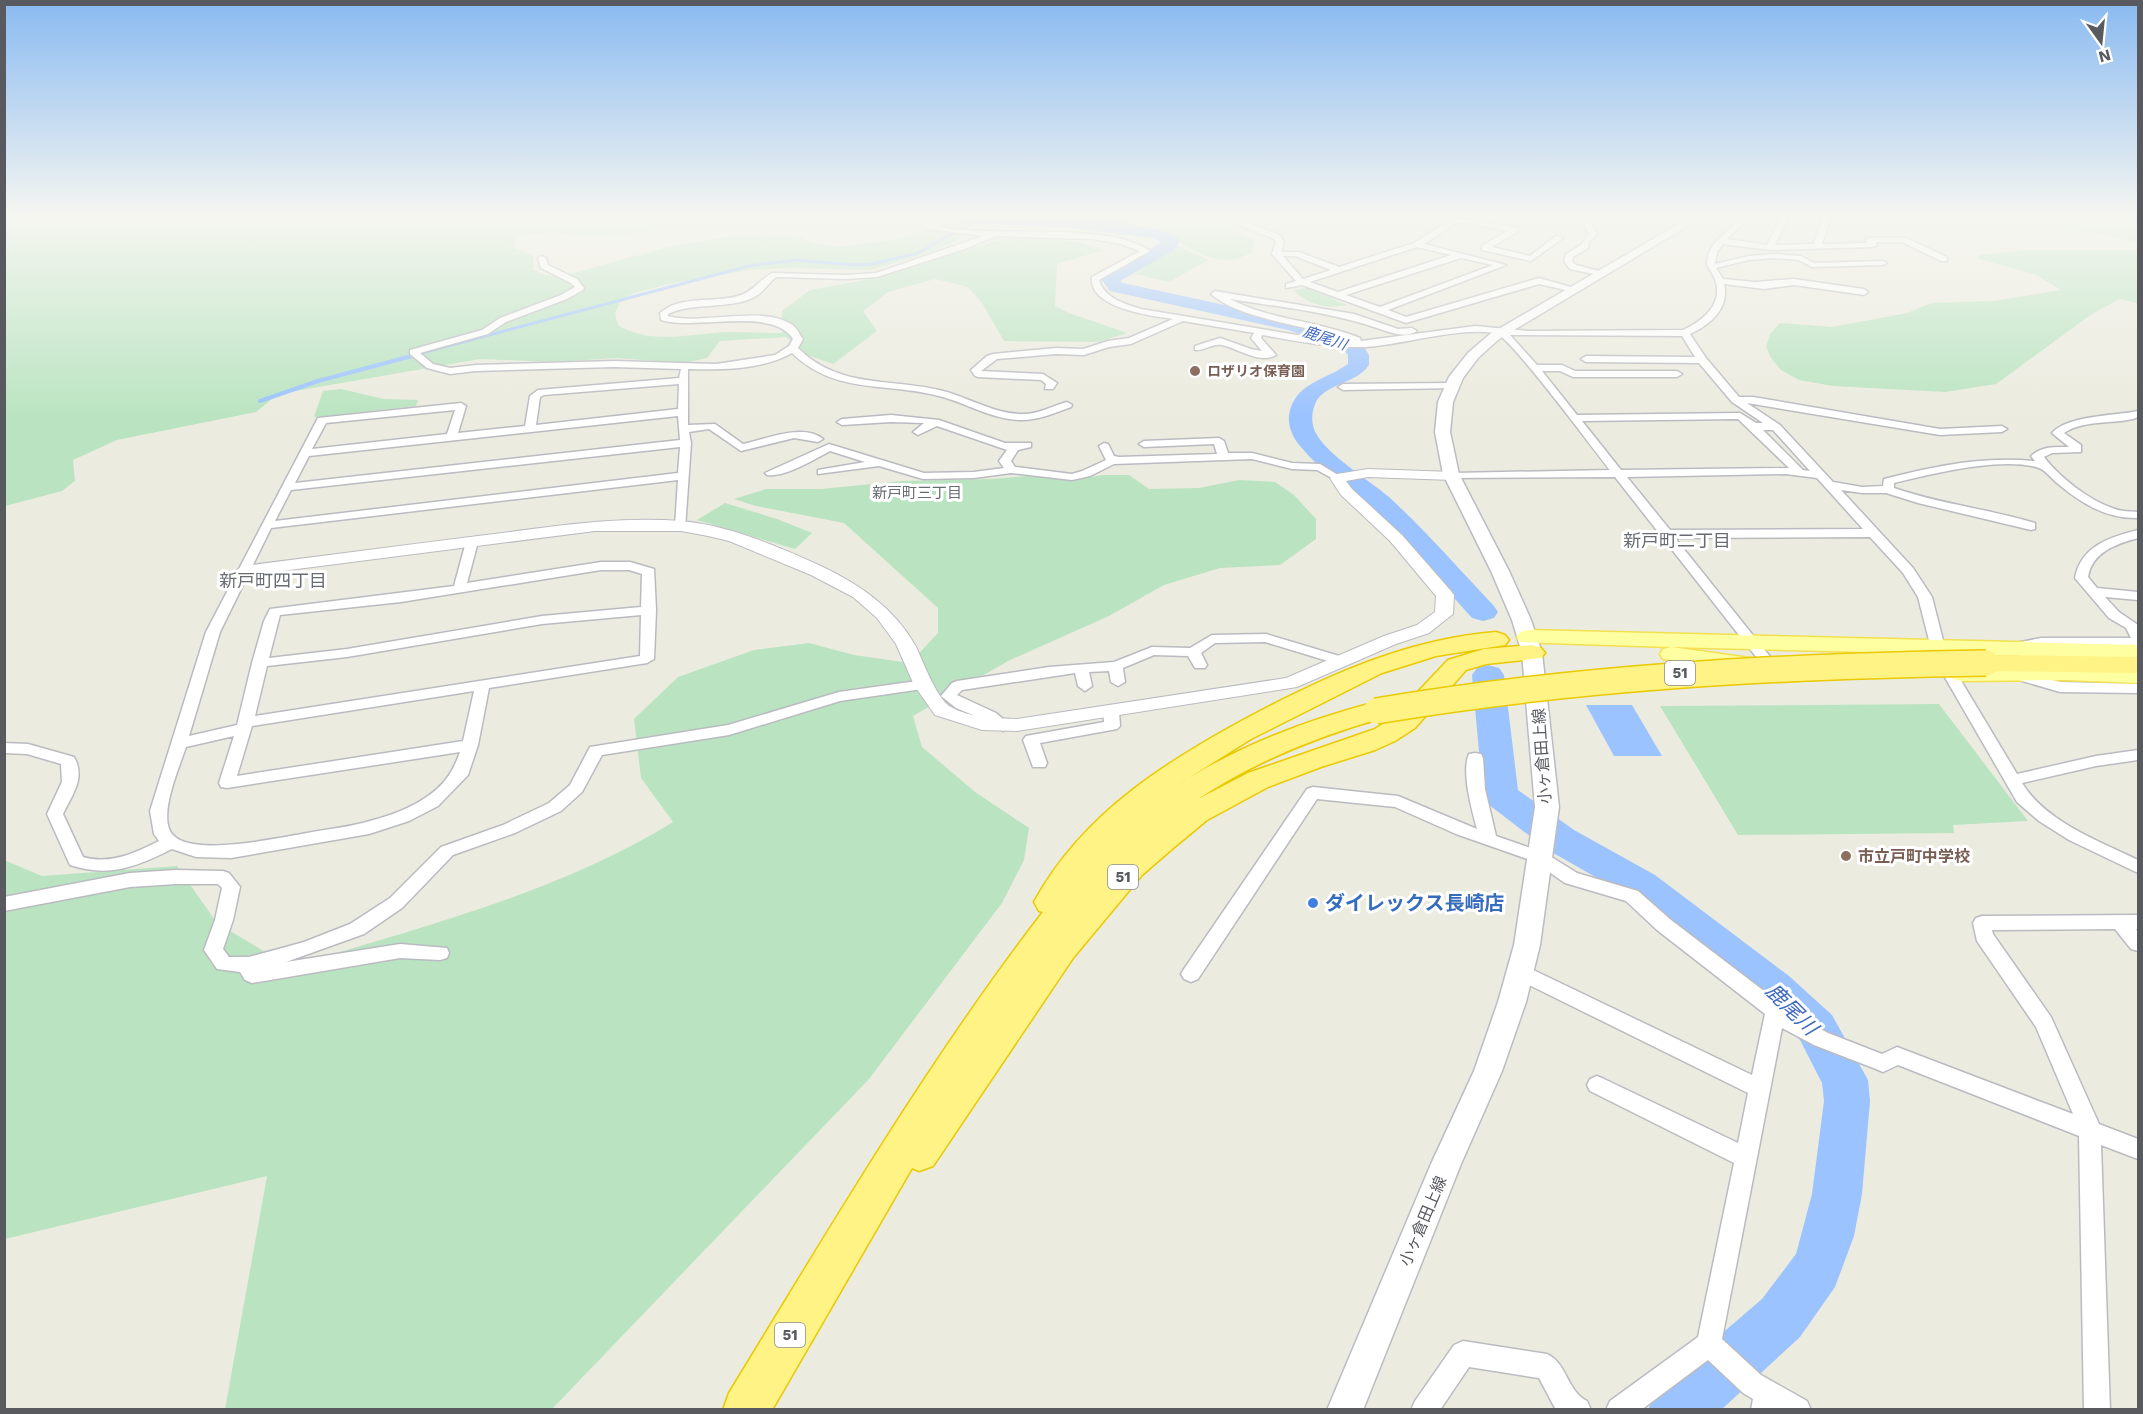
<svg xmlns="http://www.w3.org/2000/svg" width="2143" height="1414" viewBox="0 0 2143 1414" font-family="'Work Sans','Noto Sans JP',sans-serif">
	<style>
		.green { fill: #bae4c1 }
		.water { fill: #9bc3ff }
		.lines { fill: none; stroke-linecap: round; stroke-linejoin: round }
		.stream-far1 { stroke: #9bc3ff; stroke-width: 3 }
		.stream { stroke: #9bc3ff; stroke-width: 4 }
		.river { fill: #9bc3ff; fill-rule: evenodd }
		.minor-casing { stroke: #babbc1; stroke-width: 3 }
		.tertiary-casing { stroke: #babbc1; stroke-width: 2 }
		.secondary-casing { stroke: #babcc3; stroke-width: 3 }
		.primary-casing { stroke: #f2e051; stroke-width: 3 }
		.motorway-casing { stroke: #eac900; stroke-width: 3 }
		.minor { fill: #fff; fill-rule: evenodd }
		.tertiary { fill: #fff; fill-rule: evenodd }
		.secondary { fill: #fff; fill-rule: evenodd }
		.primary { fill: #feffa0; fill-rule: evenodd }
		.motorway { fill: #fef384; fill-rule: evenodd }
		.motorway-bridge-casing { stroke: #eac900; stroke-width: 28; stroke-linecap: butt }
		.motorway-bridge { stroke: #fef384; stroke-width: 25 }
		.education-dot { fill: #8d6e63; stroke: #fff; stroke-width: 2 }
		.shop-dot { fill: #3f7fe0; stroke: #fff; stroke-width: 2 }
		.labels { text-anchor: middle; dominant-baseline: central; stroke-width: 6; stroke-linejoin: round; paint-order: stroke }
		.far-education-label { font-size: 14px; font-weight: bold; fill: #785e54; stroke: #fff; text-anchor: start }
		.far-water-label { font-size: 15px; font-style: italic; fill: #3e68c2; stroke: #fff }
		.far-neighbourhood-label { font-size: 15px; fill: #696c72; stroke: #fff }
		.shield { fill: #fff; stroke: #8a8c90; stroke-width: 1.5 }
		.shield-label { font-size: 15px; font-weight: bold; fill: #585a60 }
		.street-label { font-size: 16px; fill: #585a60; stroke: #fff }
		.education-label { font-size: 16px; font-weight: bold; fill: #785e54; stroke: #fff; text-anchor: start }
		.neighbourhood-label { font-size: 18px; fill: #696c72; stroke: #fff }
		.near-shop-label { font-size: 20px; font-weight: bold; fill: #366cbe; stroke: #fff; text-anchor: start }
		.near-water-label { font-size: 21px; font-style: italic; fill: #3e68c2; stroke: #fff }
	</style>
	<rect width="100%" height="100%" fill="#ecebdf"/>
	<path class="green" d="M5,218H771C749,222 727,218 706,219C676,221 648,232 619,235C600,238 582,235 563,234C548,232 532,235 517,235L513,247L533,256V270L545,275L563,276L668,247L732,236L768,234L800,237L811,243L838,247L898,239L916,231H944L961,235L955,242L915,257L870,270L793,268L748,270L664,285L634,293L620,302L615,314L618,325C649,345 691,334 726,332C745,332 764,333 782,333V311L810,290L864,280L910,268L1001,239L1043,238L1080,242L1104,250L1057,264L1055,306L1069,313L1127,333L1099,342L1004,341L982,303L968,287L935,279L888,292L863,311L877,331L833,364L807,355L786,337L720,341L707,358L684,363L616,358L555,362L480,359L278,394L256,412L117,440L73,460L75,481L62,491L5,506Z
		M1063,218H1204L1255,240L1251,253C1208,276 1180,233 1141,224C1116,219 1089,224 1063,218Z
		M1993,218H2138V243L2108,235Z
		M1175,245L1209,260L1169,282L1135,274Z
		M2024,250H2138V303L2119,299L2089,316L1996,384L1945,392L1833,386L1799,380L1781,370L1771,358L1766,347L1770,334L1780,323L1832,327L1907,313L1932,303L1995,301L2061,290L2036,275L1977,258L1980,255Z
		M1307,288L1347,305C1326,309 1309,305 1293,290Z
		M341,389L384,399L418,400L416,406L314,417L323,391Z
		M1104,475H1129L1149,489L1199,488L1239,480L1275,482L1294,495L1316,519V539L1280,565L1220,568L1164,585L1109,616L1008,661L913,716L922,747L975,792L1029,828L1024,860L1002,903L869,1079L552,1409H225L267,1176L5,1239L4,860L42,876L177,866L217,923L290,967C421,927 556,894 673,822L641,778L634,719L678,677L754,650L809,643L854,655L910,663L938,633V608L844,523L756,506L734,499L766,489H821L903,481L991,479L1028,476L1074,479Z
		M725,503L777,519L812,533L795,549L697,520Z
		M1939,704L2028,821L1953,825L1954,833L1738,835L1660,706Z"/>
	<path class="water" d="M1586,705H1632L1662,756H1614Z"/>
	<g class="lines">
		<path class="stream-far1" d="M418,354L749,266L796,260L855,265L871,264L916,254L979,219"/>
		<path class="stream" d="M260,401L318,381L423,353"/>
		<path class="river" d="M954,218C989,216 1161,215 1180,240L1174,250L1120,281L1123,283L1289,319L1328,329L1362,344L1369,355V365C1357,384 1324,383 1315,404C1311,414 1311,426 1317,435C1328,455 1370,481 1389,497C1426,531 1459,569 1494,606L1498,612L1494,618L1483,621L1472,618C1440,582 1408,544 1372,510C1349,488 1320,471 1300,446C1293,438 1288,427 1289,416C1293,383 1326,380 1348,364V355L1344,350L1288,330L1110,291L1101,279L1104,275L1161,243L1154,238L1062,227L962,223Z
			M1488,665L1499,668L1504,675L1518,790L1574,830L1655,875L1789,976L1832,1015L1868,1080L1870,1101L1862,1194L1854,1236L1835,1287L1800,1337L1721,1410H1648L1656,1390L1762,1299L1796,1254L1812,1194L1824,1101L1822,1083L1800,1040L1759,1000L1627,895L1548,850L1488,804L1483,795L1472,675L1477,668Z"/>
		<defs>
			<path id="minor" d="M909,218C921,217 939,227 953,229C1004,236 1111,223 1150,251L1099,280C1104,298 1125,304 1141,309L1333,341H1352C1312,325 1241,321 1211,294L1215,291L1354,314L1398,329L1412,328L1417,331C1405,339 1389,332 1377,328C1330,312 1279,307 1230,299C1270,320 1319,321 1360,338L1361,341L1475,326L1528,331L1683,330C1705,320 1725,302 1714,277C1710,269 1705,266 1708,256C1712,240 1730,231 1740,218H1748L1727,239L1767,245L1780,218H1788L1775,245L1814,244L1822,218H1830L1822,244L1867,243L1865,240L1869,238H1906L1947,257V261H1941L1902,242H1875L1877,245L1873,247L1770,250L1723,244L1717,252L1715,264L1749,256L1774,254L1801,256L1814,263L1883,261L1887,263L1883,265L1812,267L1799,260L1774,258L1749,260L1716,268L1723,279L1755,282L1794,279L1864,289L1868,292L1864,295L1794,285L1764,289L1724,284C1730,308 1710,325 1690,334L1706,358L1739,397H1753L1940,429L2002,426L2007,429L2002,432L1940,435L1747,403L1780,425L1833,482L1862,487L1883,486L1884,479C1935,466 1982,456 2035,461L2031,456C2042,446 2055,447 2069,447L2052,433C2068,415 2115,416 2138,411V417L2133,419C2111,424 2083,420 2064,433L2081,445V452L2052,453L2044,457C2060,478 2090,501 2115,509C2122,512 2131,511 2138,512V518C2106,519 2081,503 2057,483C2051,478 2045,470 2039,468C2003,456 1931,474 1894,483V488C1940,504 1989,509 2035,523V529L2031,530L1918,503L1886,493H1862L1841,490L1913,568L1932,597L1945,648L1957,674L2017,774L2096,756L2138,750V760L2096,766L2022,783C2046,822 2099,841 2138,860V873L2069,840L2039,821L2017,802L1943,674L1931,648L1918,597L1903,573L1870,537L1675,538L1780,669L1773,673L1768,672L1615,477L1449,478V474L1453,473L1610,470C1594,450 1512,339 1497,334C1469,325 1399,345 1366,347C1331,348 1297,341 1262,335L1261,338L1276,355C1261,365 1237,348 1222,345C1213,343 1204,351 1195,350V346L1220,338L1251,349L1262,351L1251,338L1254,333L1183,321L1131,344L1109,347L1084,355L1056,354L997,359L981,371L1043,374L1057,383L1053,389H1045L1046,384L1041,380L978,377L975,376L971,370L987,356L993,354L1056,348L1083,349L1108,341L1129,338L1173,319C1151,316 1088,308 1092,277L1140,251L1121,244L1092,239L996,236L965,249L877,277L846,279L776,277C770,282 765,289 759,294C736,311 695,301 668,314V316C701,326 768,303 795,327C798,330 800,336 803,339L798,348L800,350C841,389 893,378 943,391C970,398 994,414 1023,414C1039,414 1052,406 1067,402L1072,405L1071,407C1055,413 1039,420 1022,420C992,420 967,403 939,396C886,382 835,395 792,353C762,370 721,370 688,369V425L715,424L743,444C766,439 803,423 823,439L818,442L794,438L741,451L709,429L689,432L691,443L685,529H677L675,526L678,480L271,528L220,632L189,736L237,725L252,663L264,621L270,609L454,586L466,542L472,538L478,542L467,583L601,562H630L654,569L656,610L654,659L647,663L489,688L478,745L468,775L438,806L409,821L369,834L231,858L196,857L172,849C136,867 110,878 70,865L47,814L62,782L61,764L27,754L4,753V743L28,744L74,757C86,778 72,795 63,814L83,857C110,865 135,853 159,841L154,834L150,811L206,632L318,418L461,403L466,406L458,433L525,426L530,396L538,390L679,378L681,369L614,367L476,371L450,374L427,368L410,354V350L482,330L500,318L561,295L575,287L571,283L541,268L538,258L542,256L546,258L548,265L577,279L584,288L583,290L567,299L506,322L488,334L420,353L433,364L450,368L476,365L614,361L716,364L775,355L789,346L793,339C772,306 696,331 661,320L660,313C680,295 713,303 738,296C755,291 759,279 773,273L846,275L876,273L983,236L929,229ZM1510,335L1682,336L1695,357L1586,356L1581,359L1586,362L1699,363L1732,402L1763,423H1756L1740,413L1577,415L1542,371H1560L1573,377H1677L1682,374L1677,371H1575L1562,365H1537ZM679,384L678,409L536,425L540,397L544,395ZM455,410L447,434L312,449L326,423ZM678,416L680,440L295,483L309,456ZM1738,419L1789,468L1621,470L1582,421ZM1763,430H1773L1810,471L1803,470ZM680,447L678,473L275,521L291,490ZM1786,474L1817,478L1863,529L1670,530L1627,477ZM601,570H629L642,574L641,607L542,616L347,649L269,658L280,615L401,602ZM641,615L640,656L255,716L267,666L347,657L542,624ZM474,691L463,741L237,776L252,726ZM234,736L219,783L221,787L227,788L460,752C453,772 444,786 425,798C409,809 389,816 370,821C350,827 328,829 307,833C281,837 185,860 170,831C160,811 179,768 186,747Z
				M1223,218H1233L1280,235L1284,242L1281,252H1299L1339,267L1414,243L1450,220L1462,218L1517,228V232L1492,247L1530,256L1556,236L1563,238L1531,261L1482,250V246L1507,231L1462,222L1455,224L1424,244L1506,265L1388,310L1406,317L1539,278L1578,289L1574,292L1539,284L1406,323L1302,285L1286,288V284L1296,281L1272,254L1276,242L1274,239ZM1417,247L1451,255L1338,292L1310,282ZM1283,256H1295L1331,270L1303,279ZM1461,258L1493,265L1380,307L1346,295Z
				M1581,218H1589L1597,234L1589,242L1588,248L1573,257L1572,261L1576,265L1603,272V276L1570,269L1564,261L1566,254L1581,245L1589,234Z
				M1452,383L1456,384V388L1343,390L1338,387L1343,384Z
				M891,415L939,420L1005,443H1031V447L1018,450L1011,461L1015,467L1072,474L1082,471L1106,460L1099,446L1104,443L1108,444L1114,456L1119,457L1217,454L1214,444L1144,447L1139,444L1144,441L1219,438L1224,441L1228,453H1252L1292,463L1320,464L1343,478L1337,481L1317,470L1292,469L1252,459L1114,464L1090,476L1072,480L1011,473L974,478L923,479L879,466L818,474V470L865,462L830,451C815,459 784,478 767,475L765,473L829,444L924,473L974,472L1004,468L999,461L1007,450L937,426L918,435L913,432L924,423L891,422L842,425L837,422L842,419Z
				M2138,530V538C2116,544 2092,552 2088,577L2097,588L2138,592V600L2105,597L2119,612L2138,625V646H2041L2016,649L2014,646L2016,643L2041,638H2131L2126,628L2109,618L2075,578C2081,546 2110,537 2138,530Z
				M1266,634L1346,658L1348,661L1341,665L1265,642L1215,643L1201,653L1207,665L1205,668H1195L1188,656L1154,655L1123,668L1125,682L1118,686L1111,682L1109,671L1089,672L1092,686L1085,691L1078,686L1075,673L962,690L957,695L996,713L1011,726L1003,731L985,720L956,708L941,696L952,683L957,681L1049,667L1114,662L1152,647L1190,648L1212,635Z
				M2017,671L2060,682L2138,684V693L2060,692L2012,678L2010,675Z
				M924,680L931,685L929,688L840,701L729,735L602,755L582,792L561,811L515,833L453,855L402,908L364,934L286,962L400,944L447,948L449,953L447,958L440,960L400,958L252,983L245,980L240,972L217,969L204,950L215,920L222,888L218,884H176L130,887L4,911V897L130,873L176,870L223,871L229,873L240,887L233,920L223,949L229,957H249L304,942L350,924L390,898L441,847L503,825L549,803L570,785L590,747L728,725L839,692Z
				M1111,707L1119,712L1120,726L1117,729L1040,743L1047,763L1045,767H1033L1023,740L1026,736L1104,722L1103,712Z
				M1475,753L1481,754L1483,758L1485,789L1496,836L1545,853L1577,873L1638,891L1671,920L1798,1017L1828,1033L1882,1054L1897,1047L2073,1114L2036,1027L1977,941L1973,923L1976,918L1982,916L2138,915V929H2136L2138,932V951L2131,949L2115,929L1992,930L1993,934L2051,1017L2099,1124L2138,1139V1159L2101,1145L2110,1410H2084L2079,1136L1898,1065L1883,1072L1876,1069L1814,1045L1782,1028L1722,1339L1761,1375L1807,1401L1811,1410H1751L1753,1399L1743,1393L1708,1360L1641,1410H1606L1610,1401L1698,1337L1734,1163L1590,1091L1587,1085L1590,1079L1597,1076L1604,1079L1738,1143L1748,1093L1513,977L1510,972L1513,967L1520,964L1527,967L1752,1075L1765,1014L1657,930L1626,901L1565,883L1533,861L1456,834L1395,807L1317,799L1198,979L1191,982L1184,979L1181,974L1184,969L1307,789L1313,787L1398,796L1477,829C1472,811 1461,771 1469,754Z
				M1463,1341L1547,1354C1567,1363 1567,1391 1587,1401L1591,1410H1556L1539,1378L1469,1367L1440,1410H1411L1415,1401L1454,1345Z"/>
			<path id="tertiary" d="M1368,469L1453,472L1460,476L1453,480L1368,477L1346,481L1352,489L1402,535L1451,591L1454,595L1453,614L1429,633L1396,644L1297,687L1017,731L982,730L935,715L914,685L896,644L877,618L853,597L811,575L729,541L708,536L681,531H595L243,576L235,571L243,566C324,556 405,545 486,535C550,527 616,516 681,521C729,525 779,547 823,567C860,585 894,608 915,645C923,660 936,699 951,707C970,718 995,718 1017,719L1286,678L1384,636L1417,625L1435,612L1436,596L1390,541L1341,495L1330,478L1337,474Z"/>
			<path id="secondary" d="M1689,218H1701L1499,339L1478,358L1463,378L1453,402L1450,432L1459,474L1509,571L1531,620L1542,653L1559,807L1540,945L1526,1002L1502,1071L1461,1164L1363,1410H1327L1431,1164L1474,1071L1498,1002L1514,945L1535,807L1522,653L1512,620L1491,571L1443,474L1435,432L1438,402L1449,377L1468,353L1490,334Z"/>
			<path id="primary" d="M1528,630L2138,645V659L1671,647L1764,660L1767,665L1764,670L1756,672L1663,659L1660,654L1663,649L1671,647L1520,642L1517,637L1520,632Z
				M2066,666L2138,669V683L2066,680L1961,681L1953,679L1949,674L1953,669L1961,667Z"/>
			<path id="motorway" d="M1496,632L1505,635L1509,640L1505,645L1436,656L1382,673L1251,739L1174,787C1238,746 1304,721 1376,702L1386,705L1390,711L1386,717C1318,736 1256,761 1198,799L1248,773L1375,729L1395,716L1448,660L1484,649L1532,645L1541,648L1545,653L1541,658L1486,664L1466,670L1415,728L1395,741L1375,750L1321,767L1268,787L1207,820L1172,849L1142,875L1073,958L933,1166L919,1171L912,1168L772,1410H723L729,1393C829,1230 926,1064 1043,912L1039,911L1034,902C1084,811 1171,758 1260,711C1336,672 1410,639 1496,632Z
				M1986,655L2138,657V673L1986,671L1977,668L1973,663L1977,658Z"/>
		</defs>
		<use href="#minor" class="minor-casing"/>
		<use href="#tertiary" class="tertiary-casing"/>
		<use href="#secondary" class="secondary-casing"/>
		<use href="#primary" class="primary-casing"/>
		<use href="#motorway" class="motorway-casing"/>
		<use href="#minor" class="minor"/>
		<use href="#tertiary" class="tertiary"/>
		<use href="#secondary" class="secondary"/>
		<use href="#primary" class="primary"/>
		<use href="#motorway" class="motorway"/>
		<defs>
			<path id="motorway-bridge" d="M1376,711C1578,677 1781,666 1986,663"/>
		</defs>
		<use href="#motorway-bridge" class="motorway-bridge-casing"/>
		<use href="#motorway-bridge" class="motorway-bridge"/>
	</g>
	<linearGradient id="sky" x2="0" y2="1"><stop stop-color="#89baf1"/><stop offset="0.52" stop-color="#f6f6f1"/><stop offset="1" stop-color="#f6f6f1" stop-opacity="0"/></linearGradient>
	<rect width="2143" height="416" fill="url(#sky)"/>
	<g class="education-dot">
		<circle cx="1195" cy="371" r="6"/>
		<circle cx="1846" cy="856" r="6"/>
	</g>
	<circle class="shop-dot" cx="1313" cy="903" r="6"/>
	<g class="labels">
		<g class="far-education-label">
			<text x="1207" y="371">ロザリオ保育園</text>
		</g>
		<g class="far-water-label">
			<text transform="translate(1325 338) rotate(19)">鹿尾川</text>
		</g>
		<g class="far-neighbourhood-label">
			<text x="917" y="493">新戸町三丁目</text>
		</g>
		<g class="shield">
			<rect x="1665" y="661" width="30" height="24" rx="4.5"/>
			<rect x="1108" y="865" width="30" height="24" rx="4.5"/>
			<rect x="775" y="1323" width="30" height="24" rx="4.5"/>
		</g>
		<g class="shield-label">
			<text x="1680" y="673">51</text>
			<text x="1123" y="877">51</text>
			<text x="790" y="1335">51</text>
		</g>
		<g class="street-label">
			<text transform="translate(1542 756) rotate(-94)">小ヶ倉田上線</text>
			<text transform="translate(1423 1221) rotate(-67)">小ヶ倉田上線</text>
		</g>
		<g class="education-label">
			<text x="1858" y="856">市立戸町中学校</text>
		</g>
		<g class="neighbourhood-label">
			<text x="1677" y="540">新戸町二丁目</text>
			<text x="273" y="580">新戸町四丁目</text>
		</g>
		<g class="near-shop-label">
			<text x="1325" y="903">ダイレックス長崎店</text>
		</g>
		<g class="near-water-label">
			<text transform="translate(1792 1009) rotate(45)">鹿尾川</text>
		</g>
	</g>
	<rect width="2143" height="1414" fill="none" stroke="#585a60" stroke-width="12"/>
	<g transform="translate(2101 42) rotate(165)" stroke="#ffffff" stroke-width="4.5" paint-order="stroke">
	<path d="M0-4.5L10 22L0 15L-10 22Z" fill="#585a60"/>
	<text y="-9" font-size="16" font-weight="bold" text-anchor="middle" fill="#585a60">N</text>
	</g>
</svg>
